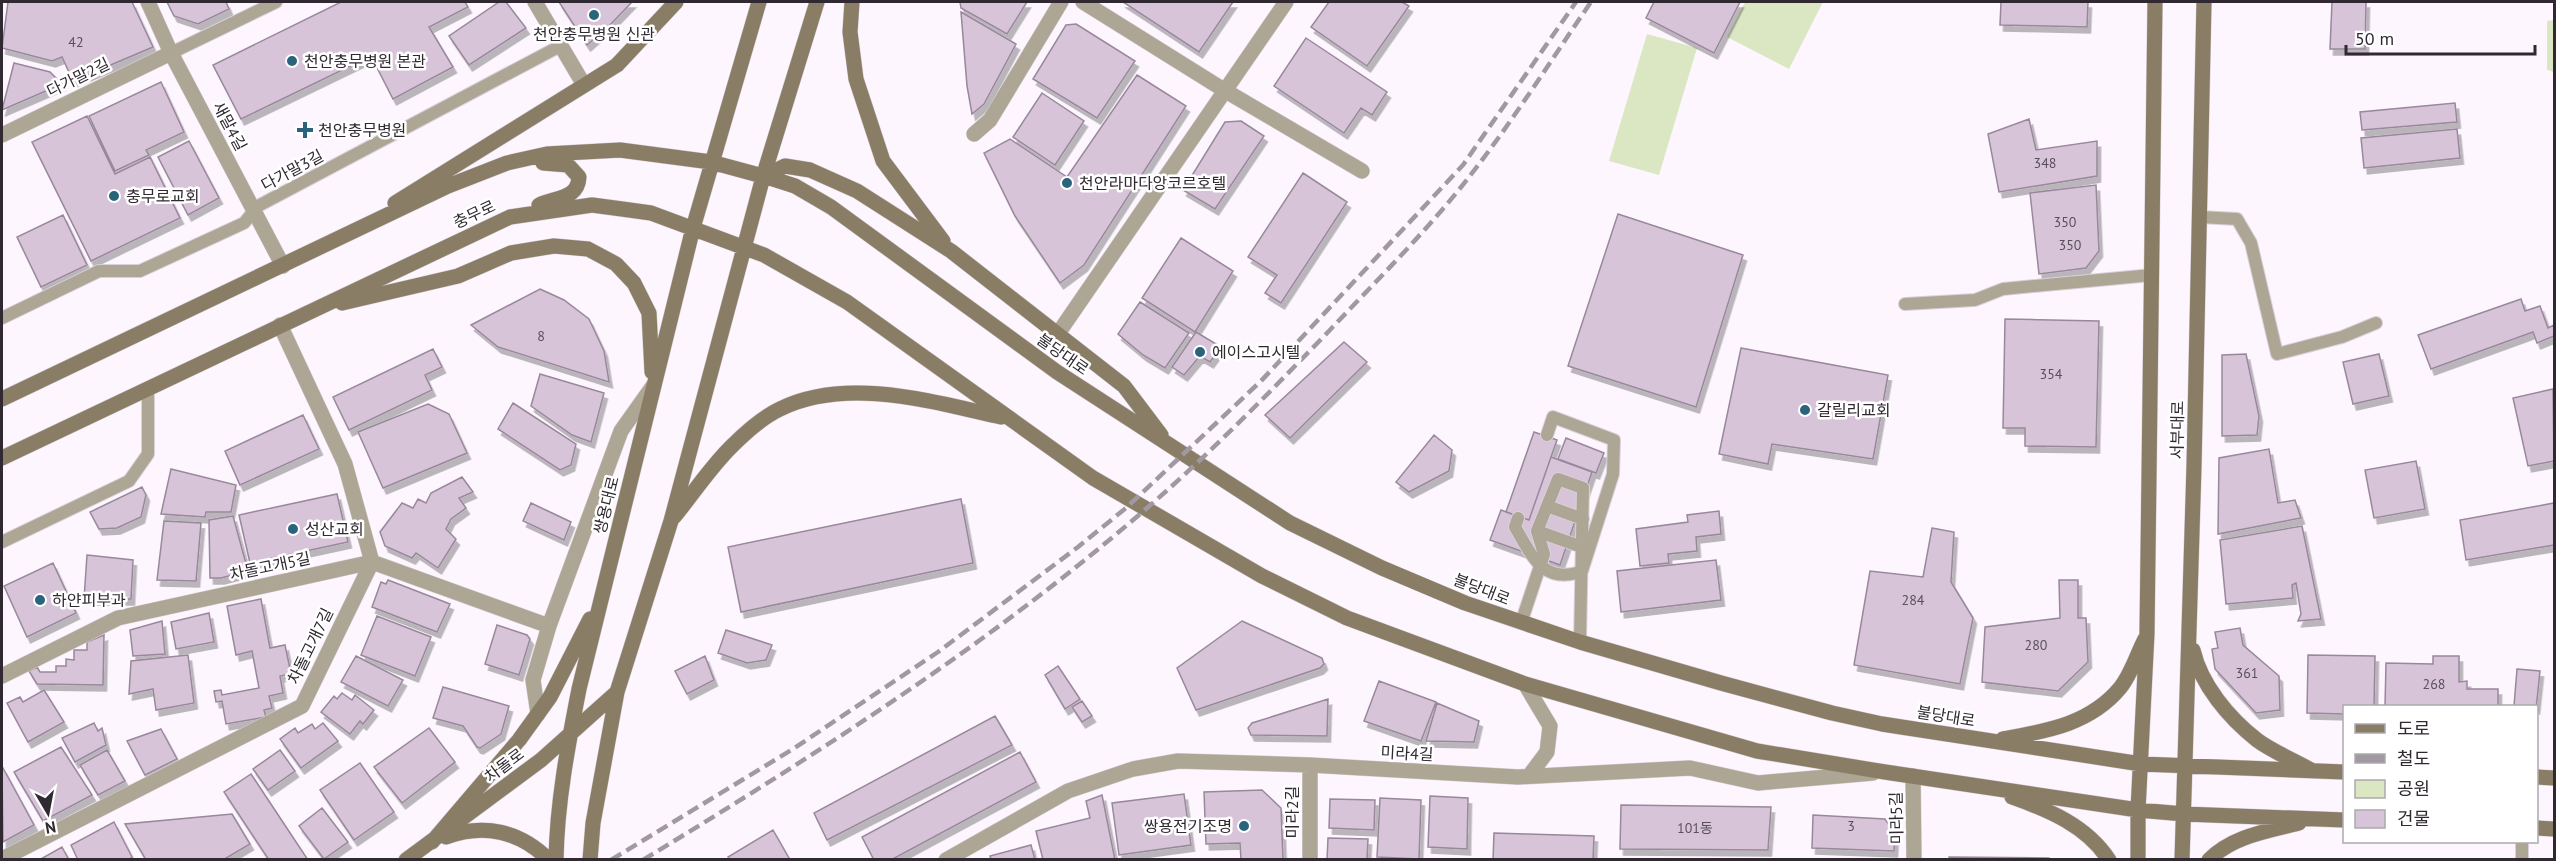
<svg xmlns="http://www.w3.org/2000/svg" width="2556" height="861" viewBox="0 0 2556 861" font-family="'PT Sans','Noto Sans KR',sans-serif">
	<style>
		.green { fill: #dae7c2 }
		.building { fill: #d7c4d9; stroke: #99889b; stroke-width: 1.5; filter: url(#shadow) }
		.lines { fill: none; stroke-linecap: round; stroke-linejoin: round }
		.lane-casing { stroke: #d9d1da; stroke-width: 14 }
		.street-casing { stroke: #d9d1da; stroke-width: 16 }
		.secondary-casing { stroke: #d9d1da; stroke-width: 16 }
		.lane { stroke: #aea695; stroke-width: 12 }
		.street { stroke: #aea695; stroke-width: 15 }
		.secondary { stroke: #897e65; stroke-width: 15 }
		.rail { stroke: #a199a2; stroke-width: 4.5; stroke-dasharray: 12 6; stroke-linecap: butt }
		.poi-dot { fill: #29647c; stroke: #fff; stroke-width: 2 }
		.labels { text-anchor: middle; dominant-baseline: central; stroke-width: 5; stroke-linejoin: round; paint-order: stroke }
		.number-label { font-size: 14px; fill: #5a505b }
		.poi-label { font-size: 16px; fill: #302931; stroke: #fff; text-anchor: start }
		.street-label { font-size: 16px; fill: #302931; stroke: #fff }
	</style>
	<defs>
		<filter id="shadow"><feDropShadow dx="3.5" dy="6" stdDeviation="0" flood-color="#0004"/></filter>
	</defs>
	<rect width="100%" height="100%" fill="#fef6ff"/>
	<path class="green" d="M1745,2H1823L1789,69L1727,37Z
		M2554,20V72L2547,70V21Z
		M1647,34L1697,48L1659,175L1609,161Z"/>
	<path class="building" d="M8,2H132L153,47L73,81L62,57L52,61L2,48Z
		M167,2H226L229,9L198,24L174,16Z
		M341,2H465L468,7L429,27L453,67L393,99L371,56L241,119L213,65Z
		M499,2H506L526,28L469,65L449,36Z
		M559,2H632L608,27L587,45Z
		M960,2H1027L1007,34L961,8Z
		M1123,2H1233L1199,52Z
		M1329,2H1402L1409,6L1367,66L1311,27Z
		M1654,2H1740L1714,53L1646,18Z
		M2001,2H2088L2087,27L2000,25Z
		M2332,2H2366L2365,49H2330Z
		M961,12L1016,44L984,104L972,114L967,86Z
		M1076,24L1135,61L1097,118L1033,79L1066,25Z
		M1306,38L1387,92L1372,115L1361,108L1344,133L1274,86Z
		M14,63L50,72L62,84L2,110Z
		M1137,75L1186,106L1084,265L1060,283L1015,216L984,153L1010,139L1067,177Z
		M161,82L184,132L146,150L149,155L115,171L89,116Z
		M1042,93L1084,121L1055,165L1013,137Z
		M2455,103L2457,122L2362,130L2360,112Z
		M87,116L115,174L150,157L180,218L91,261L32,142Z
		M2029,119L2036,150L2097,141V176L1999,192L1988,134Z
		M1241,121L1264,136L1215,209L1183,190L1225,122Z
		M2457,129L2460,158L2364,168L2361,138Z
		M189,141L219,198L188,215L158,157Z
		M1303,173L1347,202L1281,303L1265,293L1277,275L1248,257Z
		M2096,185L2099,251L2086,268L2039,274L2030,193Z
		M1618,214L1743,255L1696,407L1568,366Z
		M63,215L87,265L41,287L17,237Z
		M1181,238L1233,271L1195,332L1142,298Z
		M540,289L564,300L589,319L604,351L609,382L498,347L471,325Z
		M2521,299L2525,311L2540,306L2548,328L2554,325V336L2537,343L2533,332L2431,369L2418,335Z
		M1140,302L1189,333L1165,368L1143,355L1118,334Z
		M2005,319L2099,321L2096,447L2025,446V428H2003Z
		M1196,332L1221,347L1210,362L1200,356L1184,375L1172,367Z
		M1344,342L1367,362L1290,438L1265,415Z
		M1741,348L1888,375L1873,459L1772,444L1768,464L1719,454Z
		M433,349L442,367L425,375L432,390L349,430L333,397Z
		M2246,354L2259,416L2257,435L2222,436V355Z
		M2379,354L2389,396L2353,404L2343,362Z
		M540,374L604,393L591,442L572,435L531,406Z
		M2553,389L2554,461L2528,466L2513,398Z
		M513,403L576,444L571,465L560,470L498,429Z
		M428,404L449,414L467,453L383,488L358,432Z
		M303,415L319,449L240,485L225,451Z
		M1534,432L1557,440L1529,520L1506,512Z
		M1434,435L1452,450L1449,471L1409,492L1396,482Z
		M1566,438L1604,453L1596,473L1558,459Z
		M2269,449L2278,503L2295,500L2301,518L2218,534L2219,458Z
		M1551,457L1592,472L1560,565L1490,540L1501,510L1529,520Z
		M2416,461L2425,509L2374,518L2365,470Z
		M171,469L236,485L231,512H206L205,517L161,514Z
		M462,477L473,492L459,498L466,508L451,519L446,529L456,539L438,568L416,553L412,558L385,546L380,532L402,503L413,508L418,499L426,503L431,493Z
		M142,487L146,495L141,517L117,528L99,529L90,512Z
		M337,494L348,542L250,563L239,515Z
		M961,499L973,563L741,612L728,547Z
		M531,503L571,522L564,540L523,521Z
		M2554,503V545L2466,560L2460,520Z
		M1719,511L1721,534L1696,537L1697,551L1668,554L1669,563L1640,566L1636,529L1688,522L1687,515Z
		M233,516L248,571L221,578H210L209,520Z
		M164,521L201,523L196,581L157,580Z
		M2302,526L2321,619L2298,621L2301,614L2296,583L2292,585L2293,598L2226,604L2220,540Z
		M1932,528L1954,532L1951,582L1973,618L1960,684L1854,665L1870,571L1923,577Z
		M87,555L133,560L131,599H84Z
		M1716,560L1721,600L1621,612L1617,571Z
		M53,563L76,613L27,637L4,586Z
		M388,580L450,604L437,632L372,607L381,582L386,584Z
		M2059,580H2078V618H2086L2088,662L2058,691L1982,682L1985,627L2060,618Z
		M261,599L270,648L285,645L291,674L280,676L283,693L269,696L272,708L264,710L266,717L226,724L222,701L216,702L214,691L221,690L222,695L259,688L252,651L236,655L227,606Z
		M209,613L214,642L176,649L171,622Z
		M377,616L431,637L415,676L361,655Z
		M162,621L165,654L133,656L130,630Z
		M1242,621L1322,658L1324,664L1320,668L1196,710L1177,668Z
		M497,625L527,635L530,639L519,675L485,664Z
		M2240,628L2243,645L2279,676L2280,710L2256,713L2215,669L2212,649L2218,648L2215,632Z
		M726,630L772,645L766,660L747,663L718,653Z
		M104,635L103,685L37,684L29,671L37,667L40,672H56V666H66V659L74,660V650H87V642Z
		M188,655L194,703L156,710L153,689L129,694L131,661Z
		M2308,655L2375,656L2374,706H2344V714L2307,713Z
		M356,656L403,680L388,706L341,682Z
		M705,656L714,680L687,694L675,671Z
		M2433,656H2459V682L2467,681V689H2498V706H2385L2386,663L2433,664Z
		M1058,666L1080,699L1065,709L1045,675Z
		M2517,669L2540,671L2536,709V706H2514Z
		M1379,681L1436,702L1421,741L1364,721Z
		M443,687L509,706L501,734L480,748L477,747L463,726L433,718Z
		M44,690L64,722L28,742L7,703L20,697L23,702Z
		M342,693L352,700L355,695L374,710L363,724L360,721L350,734L321,712L334,696L337,699Z
		M1328,699L1327,736L1251,735L1248,728L1252,723Z
		M1082,701L1092,716L1082,722L1072,707Z
		M1437,703L1479,721L1474,742L1426,741Z
		M995,716L1012,745L827,840L814,813Z
		M94,723L98,731L102,728L106,745L75,762L62,738Z
		M323,723L338,741L301,768L280,739L295,728L298,733L312,724L315,729Z
		M429,728L455,762L402,803L374,767Z
		M161,729L177,759L145,775L127,741Z
		M61,747L92,795L43,821L14,772Z
		M107,750L125,781L98,795L80,765Z
		M280,750L295,771L268,790L253,769Z
		M1020,752L1036,782L891,860H874L862,837Z
		M360,763L394,812L354,840L320,790Z
		M3,768L34,825L3,842L2,769Z
		M251,774L308,860H269L224,792Z
		M1262,790L1281,808L1283,860H1241L1240,843L1206,844L1204,792Z
		M1184,794L1191,845L1119,855L1112,803Z
		M1102,795L1115,860H1043L1036,831L1090,818L1086,801Z
		M1430,796L1468,798L1467,849L1428,847Z
		M1380,798L1421,800L1419,859L1377,857Z
		M1330,799L1375,800L1374,830L1329,828Z
		M1621,805L1771,807L1768,850L1620,849Z
		M322,808L348,842L324,859L299,826Z
		M232,814L250,844L223,860H146L125,824Z
		M1813,815L1885,819L1895,834L1894,851L1812,848Z
		M114,822L132,857L129,860H78L71,845Z
		M773,830L790,860H730L728,857Z
		M1494,833L1594,836L1593,860H1493Z
		M1328,838L1368,839L1367,860H1327Z
		M1031,845L1035,860H991L990,856Z
		M62,847L69,860H39Z
		M1949,857L2049,858L2050,860H1949Z"/>
	<g class="lines">
		<defs>
			<path id="lane" d="M171,53L276,2
				M2200,217L2237,219L2251,243L2277,354L2342,337L2376,323
				M1905,304L1975,300L2003,289L2152,275
				M2,318L99,271H140L244,223L258,206L562,45
				M1547,506L1583,519
				M1518,518L1515,527C1531,554 1543,586 1582,571L1613,474L1614,440L1553,417L1547,435
				M1537,531L1582,547
				M2,542L129,481L148,454V388
				M1521,623L1544,554L1537,531L1558,479L1583,488L1580,642
				M2522,860V842"/>
			<path id="street" d="M148,2L171,53L283,266
				M535,2L584,85
				M1083,2L1224,90L1362,171
				M974,134L990,120L1061,2
				M2,135L171,53
				M1057,335L1286,2
				M2,676L118,618L372,562L549,626
				M1525,684L1550,726L1547,752L1529,776
				M538,714L533,680L549,626L621,431L653,386
				M1310,765V860
				M1913,776L1914,860
				M2,859L302,706L372,562L345,464L280,325
				M946,860L1068,791L1133,769L1178,761L1310,765L1518,777L1690,768L1758,783L1873,773"/>
			<path id="secondary" d="M852,2L850,32L856,79L883,161L943,241
				M763,177L785,166L810,170L857,191L951,251L1124,386L1161,435
				M395,203L617,65L676,2
				M539,205C557,197 578,199 579,177L568,165L543,163
				M342,303L458,276L511,253L554,246L588,249L616,264L634,283L649,313L652,372
				M2,399L448,186L507,163L547,154L620,150L711,162L770,178L795,186L831,207L1057,372L1290,523L1382,568L1465,603L1580,642L1721,683L1832,713L1882,724L2141,764L2344,772
				M2,458L510,217L592,205L622,209L651,213L764,255L847,302L1093,478L1262,576L1347,618L1525,684L1757,751L1885,772L2138,810L2184,814L2344,820
				M674,517C693,494 711,466 733,445C746,432 763,417 780,409C847,376 933,402 1001,417
				M2193,650C2201,685 2229,718 2257,740C2273,752 2294,760 2311,770
				M2003,739C2047,731 2090,724 2120,688C2131,675 2137,654 2145,639
				M2536,777L2554,778
				M2012,797C2049,810 2087,826 2109,860
				M2536,828L2554,829
				M446,837C484,823 520,831 549,860
				M432,842L519,740L550,697L590,619
				M406,860L541,760L617,692
				M556,860C557,802 568,745 579,689L693,228L759,2
				M590,860L593,823L617,692L671,521L763,177L817,2
				M2138,860V810L2147,633L2155,2
				M2182,860L2194,466L2204,2
				M2209,860C2232,836 2268,831 2299,823"/>
		</defs>
		<use href="#lane" class="lane-casing"/>
		<use href="#street" class="street-casing"/>
		<use href="#secondary" class="secondary-casing"/>
		<use href="#lane" class="lane"/>
		<use href="#street" class="street"/>
		<use href="#secondary" class="secondary"/>
		<path class="rail" d="M611,860L793,749L938,652L1078,547L1126,508L1261,381L1463,165L1576,2
			M643,860C812,757 982,649 1133,520C1203,461 1266,396 1329,331C1375,282 1428,230 1469,177C1513,121 1551,60 1591,2"/>
	</g>
	<g class="poi-dot">
		<circle cx="594" cy="15" r="6"/>
		<circle cx="292" cy="61" r="6"/>
		<path d="M302 121h6v6h6v6h-6v6h-6v-6h-6v-6h6z"/>
		<circle cx="1067" cy="183" r="6"/>
		<circle cx="114" cy="196" r="6"/>
		<circle cx="1200" cy="352" r="6"/>
		<circle cx="1805" cy="410" r="6"/>
		<circle cx="293" cy="529" r="6"/>
		<circle cx="40" cy="600" r="6"/>
		<circle cx="1244" cy="826" r="6"/>
	</g>
	<g class="labels">
		<g class="number-label">
			<text x="76" y="42">42</text>
			<text x="2045" y="163">348</text>
			<text x="2065" y="222">350</text>
			<text x="2070" y="245">350</text>
			<text x="541" y="336">8</text>
			<text x="2051" y="374">354</text>
			<text x="1913" y="600">284</text>
			<text x="2036" y="645">280</text>
			<text x="2247" y="673">361</text>
			<text x="2434" y="684">268</text>
			<text x="1851" y="826">3</text>
			<text x="1695" y="828">101동</text>
		</g>
		<g class="poi-label">
			<text x="594" y="34" text-anchor="middle">천안충무병원 신관</text>
			<text x="304" y="61">천안충무병원 본관</text>
			<text x="318" y="130">천안충무병원</text>
			<text x="1079" y="183">천안라마다앙코르호텔</text>
			<text x="126" y="196">충무로교회</text>
			<text x="1212" y="352">에이스고시텔</text>
			<text x="1817" y="410">갈릴리교회</text>
			<text x="305" y="529">성산교회</text>
			<text x="52" y="600">하얀피부과</text>
			<text x="1232" y="826" text-anchor="end">쌍용전기조명</text>
		</g>
		<g class="street-label">
			<text transform="translate(78 77) rotate(-26)">다가말2길</text>
			<text transform="translate(230 126) rotate(62)">새말4길</text>
			<text transform="translate(292 170) rotate(-28)">다가말3길</text>
			<text transform="translate(474 214) rotate(-25)">충무로</text>
			<text transform="translate(1063 354) rotate(35)">불당대로</text>
			<text transform="translate(2177 430) rotate(-89)">서부대로</text>
			<text transform="translate(606 505) rotate(-76)">쌍용대로</text>
			<text transform="translate(270 566) rotate(-12)">차돌고개5길</text>
			<text transform="translate(1482 589) rotate(21)">불당대로</text>
			<text transform="translate(310 646) rotate(-64)">차돌고개7길</text>
			<text transform="translate(1946 716) rotate(9)">불당대로</text>
			<text transform="translate(1407 753) rotate(3)">미라4길</text>
			<text transform="translate(504 765) rotate(-37)">차돌로</text>
			<text transform="translate(1292 812) rotate(-90)">미라2길</text>
			<text transform="translate(1896 818) rotate(-91)">미라5길</text>
		</g>
	</g>
	<rect width="2556" height="861" fill="none" stroke="#302931" stroke-width="6"/>
	<rect x="2343" y="705" width="195" height="138" fill="#ffffff" stroke="#aca9ad" stroke-width="1.5"/>
	<rect x="2355" y="724" width="30" height="9" fill="#897e65" stroke="#aca9ad" stroke-width="1.5"/>
	<text x="2397" y="735" font-size="18" fill="#302931">도로</text>
	<rect x="2355" y="754" width="30" height="9" fill="#a199a2" stroke="#aca9ad" stroke-width="1.5"/>
	<text x="2397" y="765" font-size="18" fill="#302931">철도</text>
	<rect x="2355" y="780" width="30" height="18" fill="#dae7c2" stroke="#aca9ad" stroke-width="1.5"/>
	<text x="2397" y="795" font-size="18" fill="#302931">공원</text>
	<rect x="2355" y="810" width="30" height="18" fill="#d7c4d9" stroke="#aca9ad" stroke-width="1.5"/>
	<text x="2397" y="825" font-size="18" fill="#302931">건물</text>
	<g transform="translate(48 813) rotate(170)" stroke="#ffffff" stroke-width="4.5" paint-order="stroke">
	<path d="M0-4.5L10 22L0 15L-10 22Z" fill="#302931"/>
	<text y="-9" font-size="16" font-weight="bold" text-anchor="middle" fill="#302931">N</text>
	</g>
	<path d="M2346 45v9h189v-9" fill="none" stroke="#302931" stroke-width="3"/>
	<text x="2355" y="45" font-size="18" fill="#302931" stroke="#ffffff" stroke-width="4.5" paint-order="stroke">50 m</text>
</svg>
